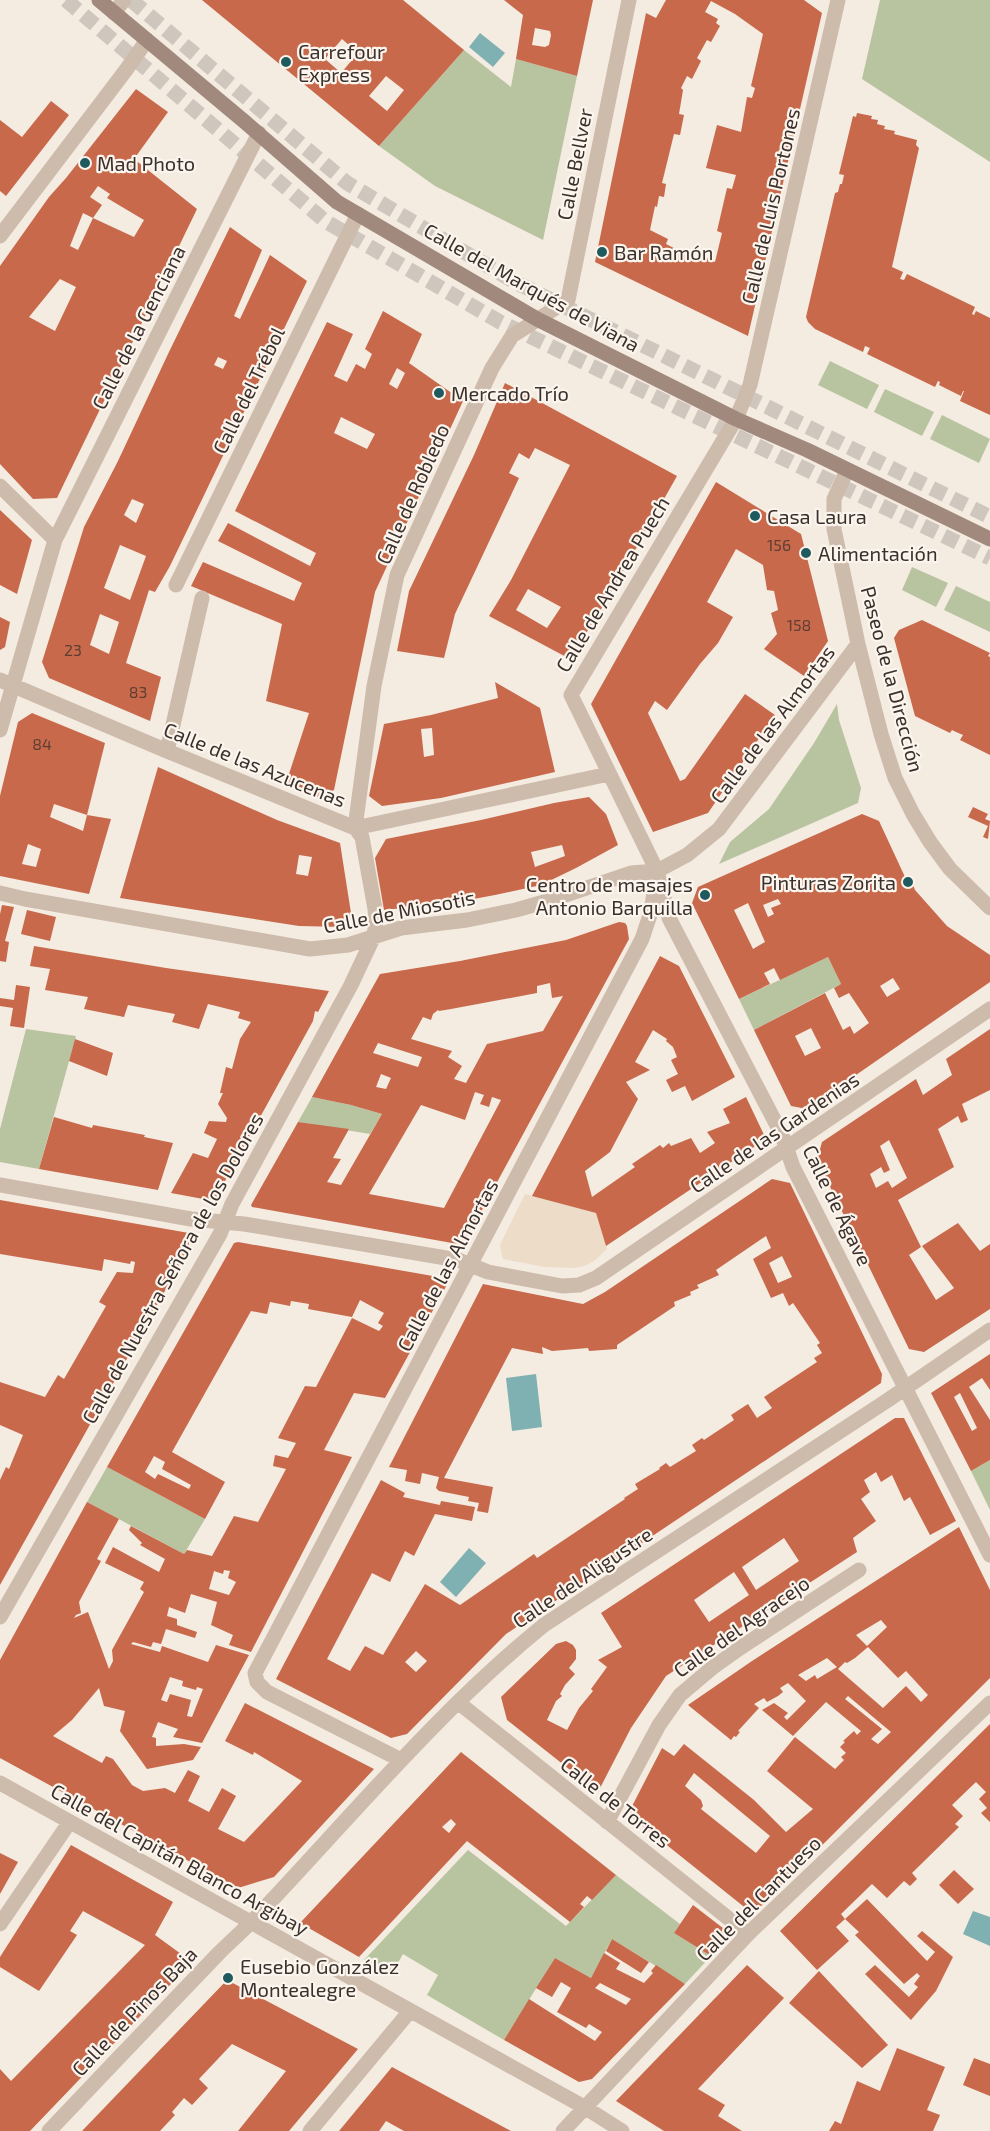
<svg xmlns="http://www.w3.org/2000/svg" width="990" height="2131" viewBox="0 0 990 2131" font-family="'Exo 2',sans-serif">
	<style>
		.green { fill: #b8c4a0 }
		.plaza { fill: #ecdcc8 }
		.water { fill: #7fb0b2 }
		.building { fill: #c8694b; fill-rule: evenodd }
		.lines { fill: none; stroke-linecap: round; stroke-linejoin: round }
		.secondary-tunnel { stroke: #cfc6bd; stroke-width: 15; stroke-dasharray: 15 8; stroke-linecap: butt }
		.street { stroke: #cdbbac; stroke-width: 15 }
		.secondary { stroke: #a18a7d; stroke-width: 15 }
		.poi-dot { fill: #1f5a5e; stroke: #fbf5ee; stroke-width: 2 }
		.labels { text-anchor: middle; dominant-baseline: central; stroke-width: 4.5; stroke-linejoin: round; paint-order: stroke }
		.number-label { font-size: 16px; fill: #5e3e33 }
		.poi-label { font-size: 20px; fill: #3b302b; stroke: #fbf5ee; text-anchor: start }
		.street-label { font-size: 20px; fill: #3b302b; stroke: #fbf5ee }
	</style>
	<rect width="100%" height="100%" fill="#f4ebe1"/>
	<path class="green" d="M880,0H990V162L862,79Z
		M464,50L511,87L516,59L577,76L543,240L435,186L379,146Z
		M830,361L879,385L867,409L818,385Z
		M885,389L934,412L922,436L874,412Z
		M942,415L990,439L979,463L930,439Z
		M912,567L948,583L936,607L902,590Z
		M956,586L990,602V632L944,610Z
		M837,704L839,720L861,788L858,803L719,864L730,842L769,809L814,743Z
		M828,957L841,984L754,1030L739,999Z
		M26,1029L76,1036L39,1169L0,1162V1129Z
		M312,1097L351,1105L382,1114L370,1134L298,1122Z
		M990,1460V1510L971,1471Z
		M107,1467L205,1519L184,1554L87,1502Z
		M468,1850L566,1926L616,1875L680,1924L674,1933L711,1956L685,1984L612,1939L591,1978L555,1958L504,2040L427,1995L438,1975L403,1954L391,1975L364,1960Z"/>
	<path class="plaza" d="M525,1194L596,1213L607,1249L594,1261L584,1266L575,1268L545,1267L503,1259L500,1245Z"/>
	<path class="water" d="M480,33L505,53L493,67L469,47Z
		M536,1374L542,1427L512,1431L506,1378Z
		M469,1548L486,1563L456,1597L440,1582Z
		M973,1911L990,1917V1946L963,1934Z"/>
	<path class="building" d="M202,0H403L464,50L379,146ZM342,39L358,53L341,73L325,59ZM386,76L404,90L387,111L369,96Z
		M504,0H593L577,76L516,59L523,15ZM535,28L550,31L551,35L549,45L545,47L532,45Z
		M666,0H804L822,13L748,336L595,262L646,13L656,18ZM711,1L735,14L763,34L751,86L755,88L752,98L747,97L741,132L717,125L706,168L736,175L732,189L727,188L717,231L722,233L715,262L700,254L697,260L666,244L668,239L650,230L655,206L657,207L659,196L664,197L666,184L662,183L674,134L680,135L684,115L679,114L683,90L681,88L687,76L692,79L701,61L697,58L707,40L711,42L720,26L716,23L718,19L705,12Z
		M136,89L168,112L134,159L197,209L57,498L33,499L0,464V266L49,197L66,178ZM98,186L110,194L107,198L144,220L134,237L93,218L78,250L70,246L83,213L93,218L102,205L90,197ZM60,279L76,287L55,331L29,317Z
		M51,101L69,115L6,196L0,191V120L22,137Z
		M857,113L872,116L871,119L878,120L877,124L885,126L884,129L895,131L894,134L917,140L916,145L919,148L892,267L903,272L900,279L904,280L907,274L975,307L972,314L974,315L976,311L990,318V415L960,401L964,391H963L961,396L939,385L940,382L938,381L935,387L867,354L870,348L865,346L863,352L815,329L808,322L806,317L835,193L838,192L840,184H842L844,175L839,174L853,116L856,117Z
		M230,227L262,250L234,316L240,319L270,255L307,281L170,566L155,592L149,590L126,663L161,677L150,721L49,678L42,662L84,527L118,461L168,354ZM218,357L227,361L223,369L214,365ZM132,499L144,504L136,523L124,515ZM120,545L146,556L130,600L104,588ZM100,614L119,622L109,654L90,645Z
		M383,311L422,334L409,363L463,401L375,592L334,790L320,798L286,783L309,713L266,701L282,624L191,586L203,562L294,601L302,583L218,541L228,523L310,566L316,553L235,511L327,322L353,334L334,376L347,382L356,364L365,369L372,354L365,349ZM397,368L405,373L397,389L389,384ZM341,417L375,434L367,449L334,433Z
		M505,383L677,476L608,598L570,659L489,616L511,580L570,465L535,448L529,459L519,453L509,473L519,478L455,614L444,658L397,651L409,591L474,455ZM528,589L561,607L547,628L516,610Z
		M716,482L801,534L828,641L804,676L764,649L777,634L771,613L778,610L774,591L767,590L763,565L736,549L707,602L733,617L718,643L700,664L667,710L655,701L648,713L680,781L685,779L745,694L775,715L708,813L653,832L591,704Z
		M0,510L32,540L17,594L0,585Z
		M0,617L10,622L5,647L0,650Z
		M922,620L990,653L988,656L990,657V755L960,740L963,735L956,732L952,730L950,733L915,716L894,638L899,630Z
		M495,682L540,708L555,772L441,798L382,806L369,796L384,724L431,715L498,698ZM432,728L434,755L424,757L421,729Z
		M32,713L105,743L87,815L54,804L50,817L83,831L87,815L111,819L89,894L0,876V796L18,722ZM28,844L41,849L36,867L22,864Z
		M158,767L277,820L340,843L351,913L344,927L299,926L120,898ZM299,855L312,857L308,876L296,874Z
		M589,797L606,814L618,845L576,868L541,885L495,895L452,903L384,910L375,858L386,839L481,820L554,803ZM562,845L565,856L535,867L531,852Z
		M973,807L988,814L985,819L990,821L988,839L983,837L988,826L968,817Z
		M862,814L879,821L905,877L909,875L915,890L947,926L990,955V982L807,1109L791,1106L754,1030L825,993L843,1030L850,1026L854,1034L869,1023L849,993L839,998L834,988L841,984L828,957L780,980L774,968L764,973L770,984L739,999L692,903L698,887ZM778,899L781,904L771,908L774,914L768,917L763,905ZM748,903L765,942L753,949L734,910ZM893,978L900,989L887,997L880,986ZM811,1028L821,1048L805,1056L795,1036Z
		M2,905L14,907L5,941L9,942L6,962L0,961V914Z
		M27,910L56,917L50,941L21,934Z
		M619,922L625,923L627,926L629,939L463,1245L252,1207L251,1205L298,1122L349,1129L333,1158L341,1159L327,1182L341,1185L382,1114L351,1105L312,1097L380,974L460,961L566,940ZM550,983L552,998L563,996L543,1031L487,1044L466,1083L454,1079L462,1066L448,1057L452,1051L411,1039L423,1017L431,1020L433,1014L438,1010L439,1011L451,1009L537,993V986ZM378,1043L422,1057L418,1067L373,1053ZM381,1074L391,1078L386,1089L376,1087ZM475,1092L484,1095L480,1104L489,1107L492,1097L501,1100L444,1208L369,1194L421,1105L465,1120Z
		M34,946L166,968L329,991L318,1012L315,1011L313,1021L214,1201L171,1193L193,1153L208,1158L217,1139L204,1133L209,1121L226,1122L227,1118L218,1104L223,1093H220L226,1067L232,1069L240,1039L251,1022L238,1018L240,1012L208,1004L199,1029L172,1022L175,1014L128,1005L124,1017L84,1009L88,997L45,990L50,969L30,966Z
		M660,956L679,966L735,1077L692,1101L685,1086L672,1092L666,1080L678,1074L671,1060L677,1057L673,1047L666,1041L667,1039L653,1030L635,1062L650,1070L626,1082L638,1099L610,1152L585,1171L592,1197L635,1167L632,1164L660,1145L663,1148L669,1143L671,1146L691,1138L700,1153L715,1143L707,1132L730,1123L723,1109L746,1097L766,1139L606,1246L596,1213L532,1196Z
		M16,985L30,987L24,1028L10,1026L13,1008L0,1006V998L14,1000Z
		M990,1029V1090L962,1104L968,1120L961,1123L958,1116L938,1129L954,1167L898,1200L921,1247L909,1255L936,1300L954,1288L922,1246L958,1223L980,1251L990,1244V1309L924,1352L909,1349L817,1160L822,1142L916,1079L923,1095L952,1075L946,1059ZM889,1140L907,1178L892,1188L888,1181L876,1188L870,1174L881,1167L884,1173L890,1170L880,1146Z
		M75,1039L113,1053L107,1076L69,1061Z
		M54,1117L92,1128L93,1125L145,1135L144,1137L173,1143L158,1190L39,1169Z
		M772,1179L790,1183L882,1374L881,1383L506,1634L407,1734L391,1738L276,1679L381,1480L405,1493L403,1497L440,1505L441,1501L475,1507L472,1521L435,1514L414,1556L405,1551L390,1582L372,1573L327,1659L350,1671L365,1646L383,1655L425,1584L460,1605L534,1554L537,1558L625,1499L624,1498L638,1489L635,1484L660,1469L659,1468L666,1463L670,1467L696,1451L692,1445L702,1438L704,1440L734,1420L731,1415L748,1404L757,1418L772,1408L764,1397L817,1362L814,1358L822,1353L817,1345L820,1343L793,1303L789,1306L783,1293L771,1298L753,1259L771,1248L766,1236L716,1270L719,1275L697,1285L699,1288L690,1292L691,1295L674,1302L675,1306L617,1345V1349L589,1351L588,1348L552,1351L542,1347L543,1354L512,1348L444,1478L493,1487L488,1513L477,1511L479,1503L468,1501L469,1497L439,1491L436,1488L439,1477L422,1473L420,1484L405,1481L407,1470L389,1467L483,1284L583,1304L605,1292ZM782,1256L792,1277L778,1283L769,1263ZM416,1651L427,1661L416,1672L405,1662Z
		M0,1200L189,1233V1248L0,1585V1480L6,1467L9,1469L23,1435L0,1425V1382L45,1397L58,1375L64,1379L106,1306L99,1302L117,1272L133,1273L135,1262L131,1261L130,1264L104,1259L102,1271L0,1254Z
		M238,1242L450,1279L385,1398L354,1393L324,1450L352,1457L251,1652L229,1645L233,1635L211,1625L217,1602L191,1594L185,1613L169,1607L167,1616L177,1619V1625L197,1632L195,1638L166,1629L161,1644L153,1642L151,1647L133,1642L131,1644L160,1652L162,1646L208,1662L216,1645L249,1655L202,1743L173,1737L178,1729L158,1722L152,1737L156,1738V1746L184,1744L201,1747L193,1760L147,1769L120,1731L125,1711L104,1706L99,1688L72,1720L53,1736L102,1763L106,1756L113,1759L132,1785L143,1791L165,1788L175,1793L188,1770L200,1776L188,1801L209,1812L222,1788L236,1796L218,1829L244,1842L302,1781L254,1752L253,1755L225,1741L245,1703L374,1769L274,1877L238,1888L0,1758V1660L87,1502L119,1519L97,1559L101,1561L79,1602L81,1613L76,1615L74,1618L88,1612L109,1669L113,1661L112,1650L144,1592L140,1589L144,1582L105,1563L113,1547L159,1572L165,1559L140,1545L142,1543L129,1530L131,1526L184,1554L187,1550L212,1556L234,1516L258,1522L286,1469L273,1466L275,1455L288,1458L296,1443L278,1438L305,1386L316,1387L352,1318L379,1331L383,1326L378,1323L384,1313L360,1300L352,1317L308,1309L309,1304L291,1301L290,1306L270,1302L267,1314L251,1311L172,1452L225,1482L205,1519L107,1467L234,1243ZM154,1456L165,1462L162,1469L191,1485L189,1489L158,1474L155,1479L145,1472ZM224,1570L230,1571L228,1578L236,1582L229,1595L209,1589L214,1571L223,1574ZM170,1677L183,1681L182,1686L196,1690L197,1687L203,1689L192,1717L187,1716L191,1700L170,1694L167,1702L161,1700Z
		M990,1354V1390L982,1378L969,1387L990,1420V1460L971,1471L931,1393ZM960,1393L977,1428L972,1431L954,1397Z
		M895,1418H904L956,1521L930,1535L910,1497L904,1501L892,1475L881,1482L876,1472L864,1480L870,1492L861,1499L876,1521L853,1538L857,1552L666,1676L631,1728L598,1792L507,1720L501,1697L556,1644L566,1641L573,1645L576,1650V1659L569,1668L575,1674L565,1685L560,1694L562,1696L556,1701L547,1720L567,1730L579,1708L593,1691L591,1689L607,1667L598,1660L622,1647L601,1613ZM784,1538L799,1561L756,1590L742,1567ZM734,1572L749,1595L709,1622L694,1600Z
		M959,1527L990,1590V1678L753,1914L628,1814L662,1748L674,1756L684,1744L754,1800L786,1832L813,1809L767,1771L795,1737L835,1769L844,1760L841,1757L846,1753L840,1747L845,1742L843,1741L854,1731L857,1735L861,1731L826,1702L793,1736L762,1710L774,1703L788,1713L784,1717L787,1720L806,1701L788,1683L780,1688L783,1692L778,1696L767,1702L764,1698L754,1704L759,1708L738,1731L740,1732L736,1737L734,1736L731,1740L688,1705L752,1661ZM881,1620L887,1627L867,1646L856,1635ZM868,1647L898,1678L906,1671L928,1695L921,1702L906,1686L883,1708L838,1669L845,1662L847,1663L855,1658ZM827,1658L837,1667L817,1679L815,1675L806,1681L798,1675ZM848,1696L891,1732L878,1744L871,1739L882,1729L845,1699ZM694,1773L770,1836L756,1853L701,1809L703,1806L701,1800L685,1786Z
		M990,1724V1822L981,1813L987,1808L979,1799L986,1792L976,1782L952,1805L963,1816L955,1824L959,1827L912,1873L917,1879L910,1886L904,1881L887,1898L872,1884L841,1914L845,1919L836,1927L849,1941L817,1970L780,1931Z
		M461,1752L616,1875L592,1900L587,1896L580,1904L584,1907L570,1922L467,1841L359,1957L300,1923ZM451,1819L456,1824L449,1833L442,1827Z
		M71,1845L173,1902L155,1935L192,1962L30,2131H0V2069L11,2081L145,1945L83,1911L70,1931L77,1935L39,1991L0,1967V1957Z
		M0,1853L18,1862L0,1894Z
		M954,1870L974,1889L958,1904L939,1885Z
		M867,1899L927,1961L935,1952L917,1936L922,1931L953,1957L936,1991L911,2020L865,1974L875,1965L909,1997L918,1987L914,1984L920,1976L917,1973L904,1984L855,1935L859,1932L845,1919Z
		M693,1905L732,1935L711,1956L674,1933Z
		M612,1939L649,1962L641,1973L606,1951Z
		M604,1953L620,1963L616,1969L644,1983L653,1973L651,1971L656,1965L685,1984L592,2079L579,2082L504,2040L529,1999L595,2041L602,2032L589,2024L586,2028L557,2012L571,1988L561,1982L552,1997L536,1988L555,1958L591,1978ZM600,1983L631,1999L626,2005L595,1988Z
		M747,1965L784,1998L698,2089L725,2105L718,2116L742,2131H664L616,2101Z
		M819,1971L888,2045L862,2068L789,2003Z
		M227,1980L358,2049L289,2131H238L286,2071L232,2044L199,2079L208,2088L192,2105L184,2098L172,2112L175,2115L160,2131H82Z
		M897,2048L945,2067L927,2110L940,2115L933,2131H829L835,2121L841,2124L857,2081L880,2091Z
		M974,2058L990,2064V2096L963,2085Z
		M392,2067L511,2131H404L386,2121L379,2131H339Z"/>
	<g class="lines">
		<path class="secondary-tunnel" d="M66,0L325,221L500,322L990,558
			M131,0L347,183L515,282L990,517"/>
		<path class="street" d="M838,0L750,385L736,419L571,695L657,871L669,918L782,1135L793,1167L990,1555
			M114,13L124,0
			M0,236L126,70L147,40
			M847,470L834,499V529L858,644L881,734L895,778L913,814L930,842L950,869L990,908
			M0,486L55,540
			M176,585L358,214
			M0,680L167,751L355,828L609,774
			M0,730L55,540L259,133
			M167,751L202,598
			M0,893L25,899L310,949L348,945L401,928L467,920L516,910L551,900L631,873L657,871L687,855L719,829L858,644
			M0,1185L191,1219L244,1224L458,1260L488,1272L562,1286L579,1285L596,1278L990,1009
			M0,1617L220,1234L232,1204L351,985L374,936L376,921L375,909L362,837L355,828L374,686L397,575L492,368L512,336L568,300L629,0
			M459,1703L748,1934
			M401,1760L267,1692L257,1682L255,1673L642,939L651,912L656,880
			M0,1783L586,2108L622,2131
			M607,1822L659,1725L680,1695L712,1668L740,1648L859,1570
			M0,1924L69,1823
			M49,2131C105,2072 162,2012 218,1954C231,1941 245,1929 257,1916C351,1817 438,1711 544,1625L888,1400L990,1330
			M310,2131L410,2011
			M563,2131L748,1934L990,1703"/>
		<path class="secondary" d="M99,0L245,122L337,202L537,319L736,419L807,450L990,539"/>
	</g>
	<g class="poi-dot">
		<circle cx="286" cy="62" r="6"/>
		<circle cx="85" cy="163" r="6"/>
		<circle cx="602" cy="252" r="6"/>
		<circle cx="439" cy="393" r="6"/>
		<circle cx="755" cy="516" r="6"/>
		<circle cx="806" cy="553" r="6"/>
		<circle cx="908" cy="882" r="6"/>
		<circle cx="705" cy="895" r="6"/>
		<circle cx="228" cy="1978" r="6"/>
	</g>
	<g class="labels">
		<g class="number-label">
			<text x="779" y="544">156</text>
			<text x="799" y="624">158</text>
			<text x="73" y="649">23</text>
			<text x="138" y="691">83</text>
			<text x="42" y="743">84</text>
		</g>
		<g class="poi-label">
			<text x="298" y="51">Carrefour<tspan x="298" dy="23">Express</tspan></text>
			<text x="97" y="163">Mad Photo</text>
			<text x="614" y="252">Bar Ramón</text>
			<text x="451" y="393">Mercado Trío</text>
			<text x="767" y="516">Casa Laura</text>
			<text x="818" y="553">Alimentación</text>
			<text x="896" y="882" text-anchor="end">Pinturas Zorita</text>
			<text x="693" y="884" text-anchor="end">Centro de masajes<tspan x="693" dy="23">Antonio Barquilla</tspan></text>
			<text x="240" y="1966">Eusebio González<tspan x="240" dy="23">Montealegre</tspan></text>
		</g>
		<g class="street-label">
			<text transform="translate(574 164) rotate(-79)">Calle Bellver</text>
			<text transform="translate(770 206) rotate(-77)">Calle de Luis Portones</text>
			<text transform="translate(532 287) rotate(29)">Calle del Marqués de Viana</text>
			<text transform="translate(138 327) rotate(-63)">Calle de la Genciana</text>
			<text transform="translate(248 390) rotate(-64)">Calle del Trébol</text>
			<text transform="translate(412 494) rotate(-66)">Calle de Robledo</text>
			<text transform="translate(612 584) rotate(-59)">Calle de Andrea Puech</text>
			<text transform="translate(893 679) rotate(75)">Paseo de la Dirección</text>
			<text transform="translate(772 724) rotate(-53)">Calle de las Almortas</text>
			<text transform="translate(255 764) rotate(22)">Calle de las Azucenas</text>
			<text transform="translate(399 911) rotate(-11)">Calle de Miosotis</text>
			<text transform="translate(774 1132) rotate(-34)">Calle de las Gardenias</text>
			<text transform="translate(838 1205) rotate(64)">Calle de Ágave</text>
			<text transform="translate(447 1265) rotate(-62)">Calle de las Almortas</text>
			<text transform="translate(172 1268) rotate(-61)">Calle de Nuestra Señora de los Dolores</text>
			<text transform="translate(582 1577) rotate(-34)">Calle del Aligustre</text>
			<text transform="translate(741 1626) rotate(-35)">Calle del Agracejo</text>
			<text transform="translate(616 1802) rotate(38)">Calle de Torres</text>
			<text transform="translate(180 1859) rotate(29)">Calle del Capitán Blanco Argibay</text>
			<text transform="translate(758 1898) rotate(-45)">Calle del Cantueso</text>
			<text transform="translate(134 2011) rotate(-46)">Calle de Pinos Baja</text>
		</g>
	</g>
</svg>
